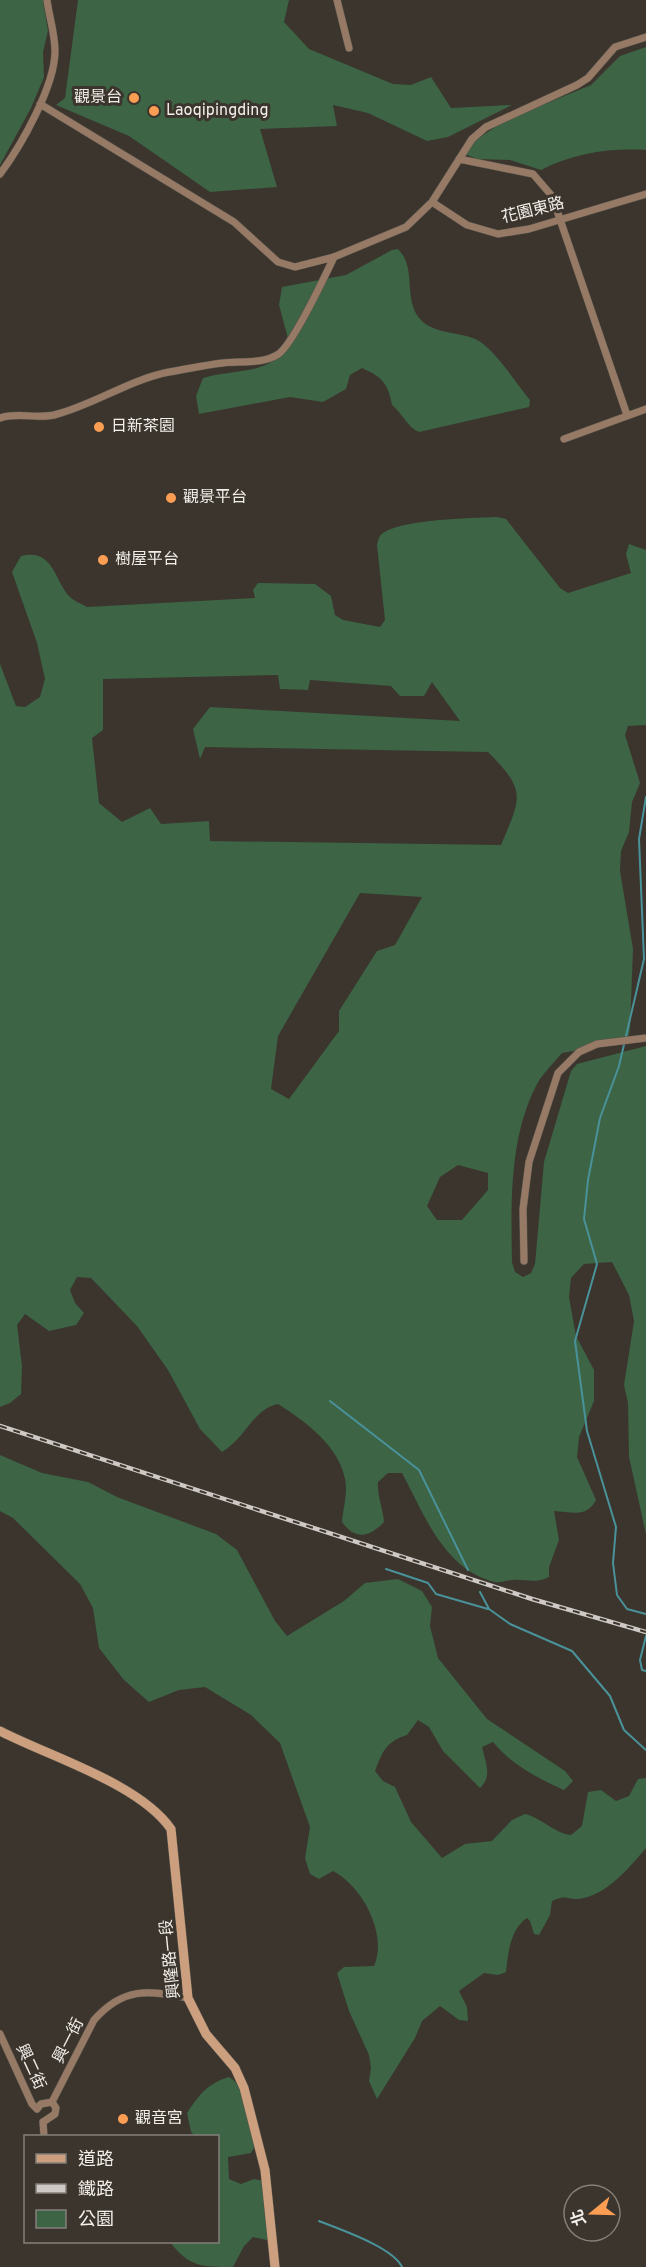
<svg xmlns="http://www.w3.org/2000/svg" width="646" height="2267" viewBox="0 0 646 2267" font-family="Overpass,'Noto Sans TC',sans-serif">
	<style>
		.green { fill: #3c6445; fill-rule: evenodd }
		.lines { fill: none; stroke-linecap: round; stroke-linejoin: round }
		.stream { stroke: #4a929a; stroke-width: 2 }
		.street-casing { stroke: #58534b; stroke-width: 8 }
		.secondary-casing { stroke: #58534b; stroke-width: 10 }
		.street { stroke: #967a65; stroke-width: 7 }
		.secondary { stroke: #cca07e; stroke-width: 9 }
		.rail-casing { stroke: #cec9c4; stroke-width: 4.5 }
		.rail { stroke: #3b352d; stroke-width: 2; stroke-dasharray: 7; stroke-linecap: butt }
		.poi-dot { fill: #fc9d54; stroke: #3b352d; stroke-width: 2 }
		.labels { text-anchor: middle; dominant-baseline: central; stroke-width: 6; stroke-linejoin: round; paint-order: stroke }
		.poi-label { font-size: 16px; fill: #f2eee9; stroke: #3b352d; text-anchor: start }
		.street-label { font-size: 16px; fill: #f2eee9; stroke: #3b352d }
	</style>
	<rect width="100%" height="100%" fill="#3b352d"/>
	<path class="green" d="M0,0H43L48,31L43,52L44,77L31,108L0,165Z
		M78,0H289L284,22L309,49L393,84L411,85L431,77L451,108L512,105L448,137L427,141L368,113L333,105L337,126L260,129L277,187L210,192L129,136L56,105L65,98Z
		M646,47V150C609,148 575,153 541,170L510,160L477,159L465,154L464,148L504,121L591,85L620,56Z
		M398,249C417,268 403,297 419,318C435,337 465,330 482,343C499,356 516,383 530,400L529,407L419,432C408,428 402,413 392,405C388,383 382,377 362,368L350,375L346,389L323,402L290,397L199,414L196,396L203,378C235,368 272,377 289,342L279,305L282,287L346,275L392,250Z
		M497,517L506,519L560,588L568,593L631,573L626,554L629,544L646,550V725L628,726L625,735L640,783L632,802L629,832L621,851L620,871L633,949L630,1029L628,1039L620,1043L562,1053C553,1064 542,1074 536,1086C509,1139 511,1204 512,1262L515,1272L523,1277L531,1273L535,1264L544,1162L571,1071L577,1064L646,1046V1534L629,1457L628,1403L624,1385L634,1321L629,1295L612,1262L584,1264L571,1278L569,1297L576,1336L594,1370V1401L579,1437L577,1457L596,1500C587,1518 571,1512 554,1511L559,1540L549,1567V1577C536,1584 526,1579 513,1580C507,1580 501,1583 495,1582C444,1570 424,1514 402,1473H388L378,1482C377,1496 383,1508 384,1522C369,1538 355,1540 342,1522C343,1509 348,1492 345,1479C339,1446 305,1421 278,1404C253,1409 245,1439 222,1452L200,1429L168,1370L137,1326L91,1278L77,1277L70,1290L75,1303L84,1313L76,1325L49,1331L25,1314L17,1325L22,1366L21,1394L10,1403L0,1407V664L16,706L25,707L40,697L45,679L37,643L12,572L21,556C54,548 54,581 70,597C74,601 82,604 87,607L255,598L253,590L258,583L315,584L331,596L335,615L343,620L380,627L385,620L377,545C378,542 378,539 380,536C393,519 475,518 497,517ZM278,675L280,689L308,690L310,680L391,686L400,696H424L432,682L460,721L210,707L193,729L200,759L205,747L488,752C527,791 521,797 501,845L210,841L209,821L161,824L150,808L122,822L99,803L92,738L103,730V679ZM360,893L422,897L395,945L377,951L339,1011V1031L289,1099L271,1089L278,1036ZM458,1165L488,1173V1190L462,1220H437L427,1206L440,1177Z
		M0,1455L42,1473L88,1482L117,1497L216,1534L237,1550L275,1621L287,1636L344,1601L365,1583L398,1579L422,1591L432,1607L430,1626L438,1658L487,1719L565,1771L573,1781L564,1790C537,1778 512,1765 493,1742L482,1747C485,1761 493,1776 480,1788L443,1751L429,1727L418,1720L407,1735C386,1741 382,1753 375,1771L383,1781L395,1787L411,1822L442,1858L465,1844L492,1841L512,1820L525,1814C542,1818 554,1833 571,1835L582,1826L588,1792L601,1790L616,1801L629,1796L638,1779L646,1778V1848C629,1868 607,1895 579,1899C566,1900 567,1894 552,1901L550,1915L539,1935L534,1934L530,1921L527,1918C510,1929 508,1954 506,1972L498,1975L484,1973L459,1991L467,2007L468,2021L459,2020L440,2006L422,2021L415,2038L377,2099L369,2081L371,2068L369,2055L349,2011L337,1973L344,1967L374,1966C388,1934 362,1886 333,1871L319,1879L310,1874L305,1858L310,1827L280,1743L251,1715L205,1687L179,1690L149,1702L124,1680L99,1648L93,1608L80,1584L13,1518L0,1511Z
		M229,2077C249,2089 251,2124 255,2146L251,2153L228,2157L229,2179L241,2184L254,2179L263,2181L268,2236L267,2240L253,2237L244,2246L233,2267C202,2267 189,2267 170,2242H218V2136H195L191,2132L187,2113C199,2095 208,2083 229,2077Z"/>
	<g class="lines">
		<path class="stream" d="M646,797L639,839L644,959L619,1066L600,1118L588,1180L584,1219L597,1264L575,1341L587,1431L616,1527L613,1563L617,1595L627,1609L646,1614
			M330,1401L419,1470L468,1570
			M386,1569L428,1583L436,1594L488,1609
			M480,1592L489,1609L510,1624L572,1651L610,1696L624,1730L646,1750
			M646,1636L640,1660L642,1670L646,1671
			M319,2221C339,2229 393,2247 402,2267"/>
		<defs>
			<path id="street" d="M337,0L349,48
				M40,104L234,222L278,262L295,267L334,257L406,227L432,202L472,139L486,127L577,85L588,78L615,47L646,37
				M459,159L533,174L552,196L627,415
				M0,174C21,146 55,86 55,51C55,34 49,16 47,0
				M432,202L467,225L498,234L529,229L646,194
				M0,418C17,412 36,419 54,415C94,405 128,380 169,372C187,369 205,365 223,363C240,361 262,364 277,355C291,348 326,274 334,257
				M564,439L646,409
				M524,1261L523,1209L529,1162L558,1073L579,1052L597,1044L646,1038
				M0,2034L32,2104L37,2109
				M52,2102L94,2020C123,1987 148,1990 188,1998
				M37,2109L41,2104L52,2102
				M43,2122L55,2114L56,2108L52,2102
				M43,2122L44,2136"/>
			<path id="secondary" d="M0,1731C50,1757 139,1783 171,1829L188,1998L206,2034L235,2068L244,2088L265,2170L275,2267"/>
		</defs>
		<use href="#street" class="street-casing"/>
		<use href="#secondary" class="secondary-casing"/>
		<use href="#street" class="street"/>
		<use href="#secondary" class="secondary"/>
		<defs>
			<path id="rail" d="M0,1426L532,1599L646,1632"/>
		</defs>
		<use href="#rail" class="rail-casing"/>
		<use href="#rail" class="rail"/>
	</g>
	<g class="poi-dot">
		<circle cx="134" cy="98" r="6"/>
		<circle cx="154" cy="111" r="6"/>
		<circle cx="99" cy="427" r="6"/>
		<circle cx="171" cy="498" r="6"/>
		<circle cx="103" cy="560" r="6"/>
		<circle cx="123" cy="2119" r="6"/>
	</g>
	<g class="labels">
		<g class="poi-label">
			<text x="122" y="98" text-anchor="end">觀景台</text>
			<text x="166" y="111">Laoqipingding</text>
			<text x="111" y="427">日新茶園</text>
			<text x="183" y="498">觀景平台</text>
			<text x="115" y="560">樹屋平台</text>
			<text x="135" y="2119">觀音宮</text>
		</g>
		<g class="street-label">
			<text transform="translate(533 211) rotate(-14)">花園東路</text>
			<text transform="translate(171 1959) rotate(-96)">興隆路一段</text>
			<text transform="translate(69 2041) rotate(-63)">興一街</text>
			<text transform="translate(30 2067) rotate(65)">興二街</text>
		</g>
	</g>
	<rect x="24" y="2135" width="195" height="108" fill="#3b352d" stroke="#847f78" stroke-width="1.5"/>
	<rect x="36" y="2154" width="30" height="9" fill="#cca07e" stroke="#847f78" stroke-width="1.5"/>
	<text x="78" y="2165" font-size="18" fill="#f2eee9">道路</text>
	<rect x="36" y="2184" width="30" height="9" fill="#cec9c4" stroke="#847f78" stroke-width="1.5"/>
	<text x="78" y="2195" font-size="18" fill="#f2eee9">鐵路</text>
	<rect x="36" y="2210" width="30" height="18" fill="#3c6445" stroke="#847f78" stroke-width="1.5"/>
	<text x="78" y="2225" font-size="18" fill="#f2eee9">公園</text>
	<g transform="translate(592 2213) rotate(251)"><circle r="28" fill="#3b352d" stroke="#847f78" stroke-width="1.5"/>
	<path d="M0-4.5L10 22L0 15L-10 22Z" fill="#fc9d54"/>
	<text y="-9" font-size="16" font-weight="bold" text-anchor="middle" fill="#f2eee9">北</text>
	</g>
</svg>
